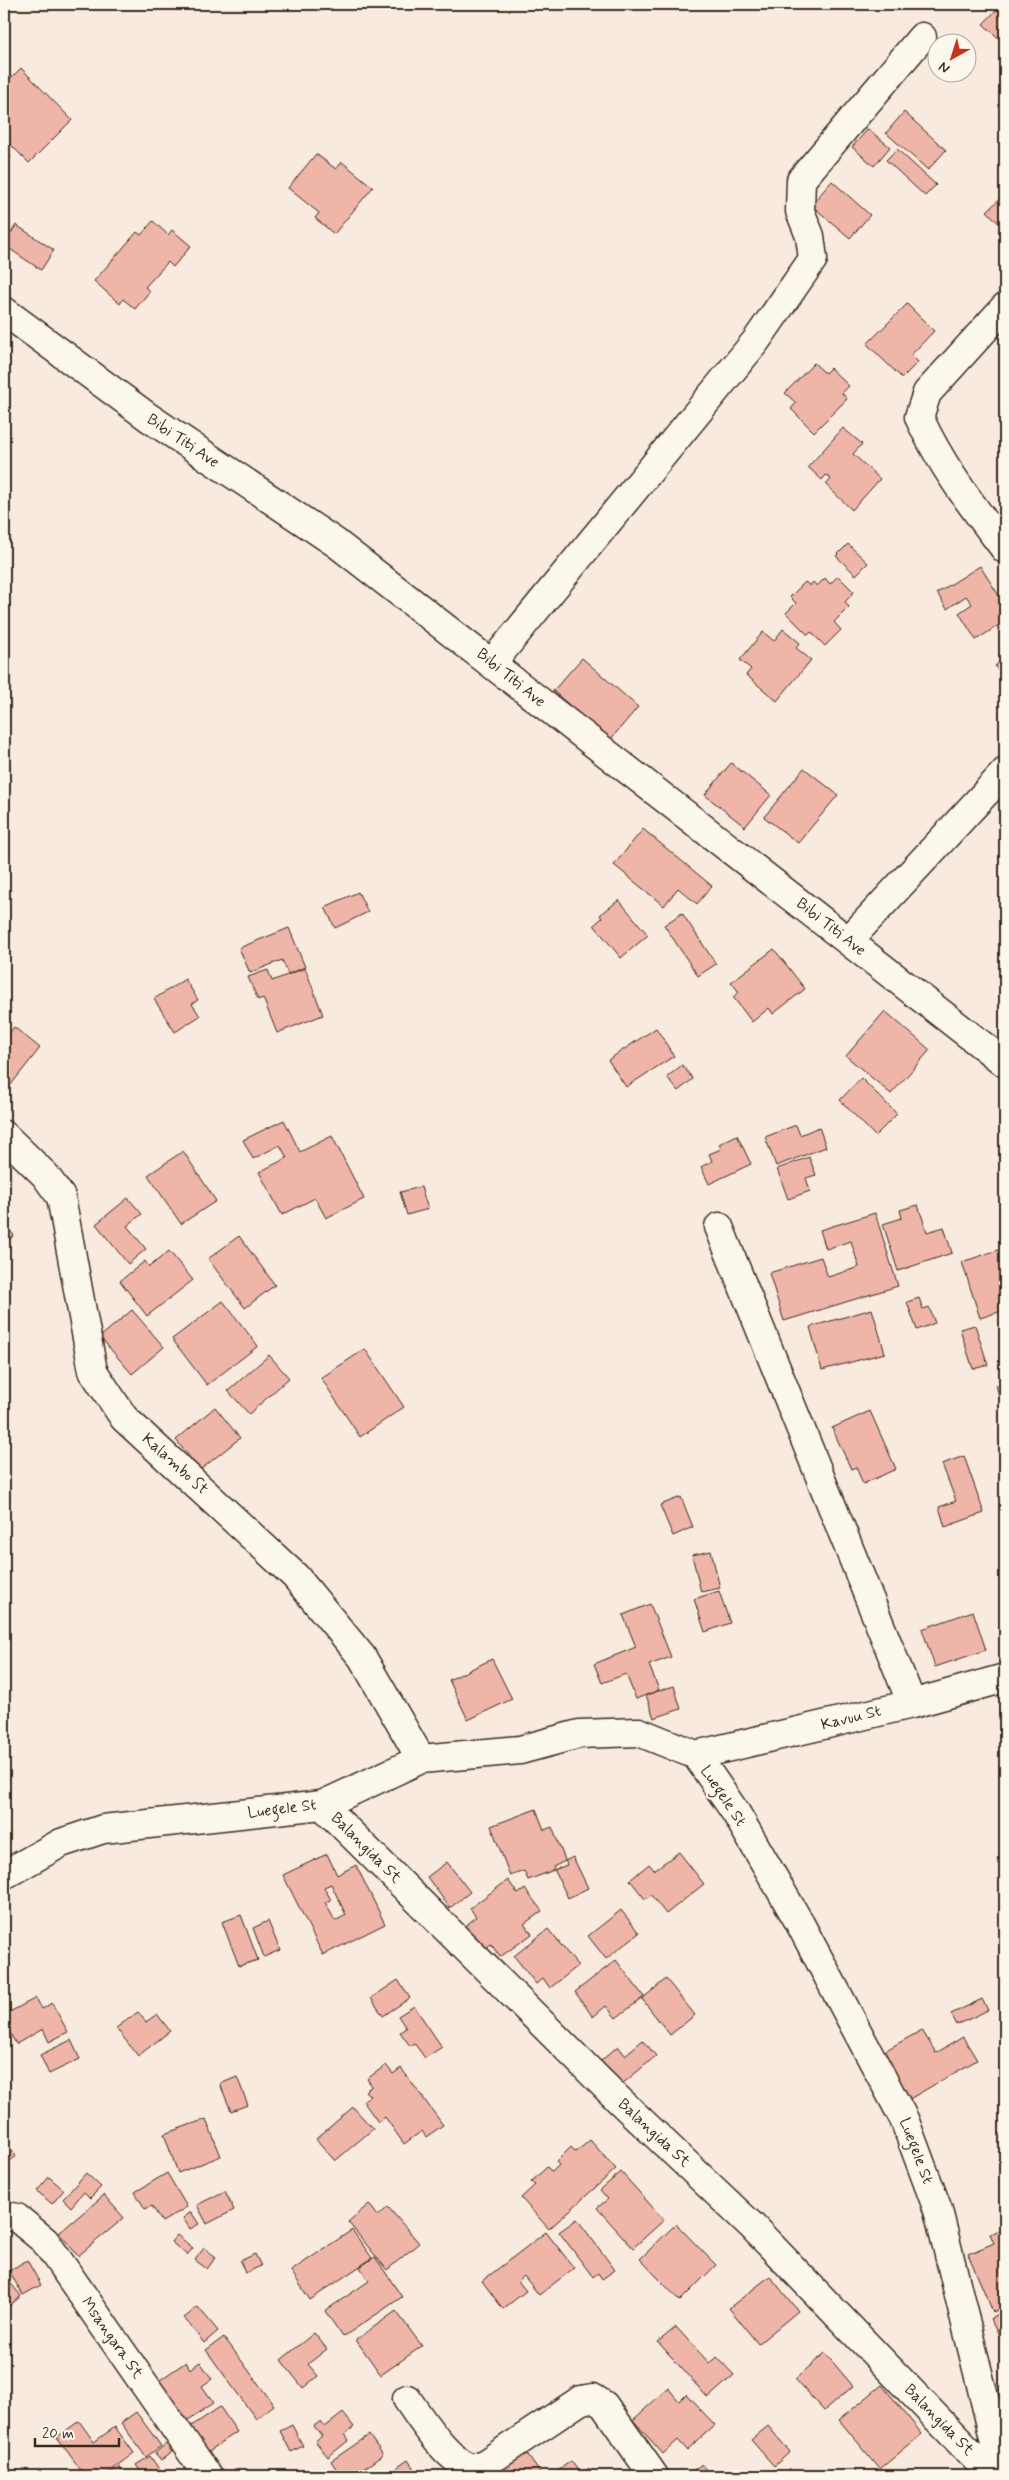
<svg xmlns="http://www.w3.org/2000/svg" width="1009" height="2480" viewBox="0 0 1009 2480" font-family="Mynerve,sans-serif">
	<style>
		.building { fill: #efb5a9; stroke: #3b2a1e; fill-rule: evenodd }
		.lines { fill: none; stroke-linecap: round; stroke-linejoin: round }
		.street-casing { stroke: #3b2a1e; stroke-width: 31 }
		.street { stroke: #fbf7ec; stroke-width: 28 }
		.labels { text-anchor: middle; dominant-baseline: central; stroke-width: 4.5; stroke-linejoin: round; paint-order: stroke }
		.street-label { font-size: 16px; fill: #3b2a1e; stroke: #fbf7ec }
	</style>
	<rect width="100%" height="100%" fill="#f9eadf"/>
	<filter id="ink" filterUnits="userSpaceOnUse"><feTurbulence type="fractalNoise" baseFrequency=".02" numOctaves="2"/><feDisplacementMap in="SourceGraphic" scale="10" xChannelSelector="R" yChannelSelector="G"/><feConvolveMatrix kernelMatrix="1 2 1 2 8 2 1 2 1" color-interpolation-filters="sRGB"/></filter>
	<g filter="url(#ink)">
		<path class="building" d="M1002,4H1005V44L983,24Z
			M21,68L72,120L29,163L4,138V85Z
			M904,112L946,150L928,170L886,133Z
			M868,129L890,147L874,166L852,147Z
			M4,149L11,157L4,164Z
			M897,149L936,185L925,196L886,160Z
			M316,154L336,169L342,162L373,187L334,234L315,218L319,213L288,188Z
			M832,181L870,215L850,238L811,205Z
			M1005,194V230L987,211Z
			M153,221L168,235L172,230L191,246L173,267L168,262L145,287L150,291L135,309L123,299L120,304L94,281L137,232L141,235Z
			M16,225L54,250L41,270L4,245Z
			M907,304L934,331L911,355L918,362L902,378L867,344Z
			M814,363L825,373L830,368L849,386L842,393L847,399L814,432L791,409L796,403L785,393Z
			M843,428L862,444L853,454L880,479L852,510L826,485L831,479L826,475L822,480L808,467Z
			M848,544L868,563L856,575L836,556Z
			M980,566L1001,599L1005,597V621L976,640L959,613L972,604L966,596L947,609L937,593Z
			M838,576L854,592L845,602L849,607L834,622L841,630L825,646L811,632L808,635L786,613L796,603L790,597L805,582L810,586L813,582L817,586L825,578L830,584Z
			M783,629L800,643L796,648L811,660L777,701L746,675L751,669L740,660L763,632L774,641Z
			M582,658L638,707L610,740L553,691Z
			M1005,658V679L995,666Z
			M731,763L771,795L745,827L705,795Z
			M804,768L838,795L798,843L764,817Z
			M643,829L712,886L697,904L678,888L664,906L614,865Z
			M358,892L368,912L335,928L325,907Z
			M619,900L648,935L621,958L594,925L602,918L600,915Z
			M682,913L716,964L698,976L664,925Z
			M289,928L305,967L288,974L282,960L250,973L239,948Z
			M774,949L805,989L773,1014L769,1008L752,1022L733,997L739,992L731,982Z
			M305,968L323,1015L277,1033L263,998L258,1000L248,977L268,970L272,981Z
			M185,979L198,1000L192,1004L200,1016L175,1032L154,999Z
			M885,1011L930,1050L891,1094L846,1056Z
			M14,1027L40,1048L6,1091L4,1089V1040Z
			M656,1028L674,1056L626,1087L608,1060Z
			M682,1065L693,1079L678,1091L667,1077Z
			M861,1078L897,1114L875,1136L840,1100Z
			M284,1120L300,1152L332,1136L364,1199L326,1218L315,1198L282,1215L259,1172L287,1158L280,1145L253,1159L243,1140Z
			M796,1125L800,1135L819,1127L826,1147L776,1166L765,1137Z
			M737,1135L751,1164L709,1184L701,1167L712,1161L709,1154L721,1149L719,1144Z
			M183,1151L216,1201L181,1224L148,1175Z
			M809,1157L816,1175L806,1178L810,1191L788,1199L777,1169Z
			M421,1187L428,1209L407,1215L400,1192Z
			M128,1198L142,1214L127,1226L146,1249L128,1264L96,1224Z
			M918,1205L927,1232L944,1227L952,1253L898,1271L883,1224L902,1218L900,1210Z
			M875,1213L898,1286L784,1321L769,1273L821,1257L828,1277L859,1267L851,1241L826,1249L820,1230Z
			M4,1225L14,1235L4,1245Z
			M239,1236L275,1285L245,1308L208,1259Z
			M998,1250L1005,1271V1310L980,1318L962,1262Z
			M169,1251L193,1280L147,1316L120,1281L145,1261L149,1267Z
			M919,1298L923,1309L929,1307L935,1323L917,1330L907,1302Z
			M223,1301L258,1346L207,1385L172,1339Z
			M872,1309L885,1353L822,1370L810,1327Z
			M132,1310L164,1347L132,1374L100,1337Z
			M975,1325L988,1365L973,1369L960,1329Z
			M365,1349L404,1407L360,1437L321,1378Z
			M269,1355L289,1378L249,1414L228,1391Z
			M1005,1382V1418L996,1385Z
			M215,1407L240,1438L200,1470L176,1440Z
			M870,1411L896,1469L863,1484L856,1467L851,1469L832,1428Z
			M964,1456L984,1513L945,1527L939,1507L956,1501L942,1464Z
			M681,1497L693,1527L673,1536L660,1505Z
			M711,1551L720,1588L701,1592L692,1555Z
			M719,1591L730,1623L705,1632L694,1599Z
			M650,1604L671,1657L649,1665L659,1690L636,1699L626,1674L602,1683L594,1664L636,1647L623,1615Z
			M973,1611L986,1650L935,1667L922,1629Z
			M492,1659L512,1699L468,1720L449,1680Z
			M674,1686L681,1709L654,1718L646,1695Z
			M536,1809L544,1830L552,1827L567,1865L528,1880L524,1871L510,1876L491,1826Z
			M679,1852L704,1884L666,1914L651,1895L645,1899L630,1880L649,1864L654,1870Z
			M327,1854L337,1875L356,1865L385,1924L323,1955L283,1875ZM331,1884L346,1915L335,1921L325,1902L331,1900L324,1887Z
			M573,1857L588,1888L568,1898L553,1867Z
			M447,1862L470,1892L450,1908L427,1877Z
			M508,1880L518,1894L525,1889L542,1911L524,1924L532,1934L500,1957L491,1944L482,1951L464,1927L476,1917L470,1908Z
			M621,1910L639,1933L606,1959L588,1936Z
			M241,1915L258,1960L239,1966L222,1922Z
			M268,1921L280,1950L264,1957L253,1928Z
			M548,1929L578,1966L550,1988L543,1978L536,1984L514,1956Z
			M616,1960L644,1997L616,2018L606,2006L593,2017L575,1992Z
			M666,1979L695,2015L670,2035L642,1999Z
			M398,1980L410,1998L383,2016L371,1998Z
			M36,1998L42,2009L52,2003L68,2032L49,2042L43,2029L16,2044L4,2022V2015Z
			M982,1999L988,2010L957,2025L951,2014Z
			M414,2006L442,2047L425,2058L414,2043L410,2046L400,2032L406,2028L398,2016Z
			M138,2012L146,2022L157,2014L170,2031L138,2056L116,2028Z
			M922,2030L936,2053L963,2037L977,2060L906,2101L879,2054Z
			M71,2040L80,2059L49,2074L40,2055Z
			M643,2040L656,2056L615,2090L595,2066L618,2046L625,2055Z
			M386,2065L393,2074L401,2068L443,2125L426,2137L422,2131L404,2144L385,2117L378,2122L363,2101L370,2096L365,2091L372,2086L367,2079Z
			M237,2077L248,2105L231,2111L220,2084Z
			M4,2102L10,2108L4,2114Z
			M353,2107L373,2129L335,2161L316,2139Z
			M206,2119L221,2156L178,2173L164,2134Z
			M590,2140L616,2169L549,2229L521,2198L535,2185L531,2182L547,2167L552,2172L559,2165L556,2162L571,2147L576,2152Z
			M4,2141L16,2156L4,2166Z
			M621,2172L664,2220L633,2248L597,2208L608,2199L600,2190Z
			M86,2173L101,2187L90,2198L84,2192L71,2207L63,2199Z
			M167,2173L187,2207L162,2222L152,2206L145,2209L135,2192Z
			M49,2177L64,2190L52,2204L37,2191Z
			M225,2191L234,2210L207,2224L197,2205Z
			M104,2195L124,2218L78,2256L59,2233Z
			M369,2204L378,2216L388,2207L419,2243L387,2270L348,2222Z
			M191,2212L199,2224L190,2229L183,2218Z
			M577,2219L615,2270L602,2279L598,2273L593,2277L559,2232Z
			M676,2224L716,2265L680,2301L640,2259Z
			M1005,2227V2307L993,2312L968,2254L994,2243L990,2234Z
			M352,2230L372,2258L310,2300L291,2271Z
			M546,2232L574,2268L539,2295L524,2276L518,2281L526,2291L503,2309L482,2281Z
			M177,2235L193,2248L187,2255L171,2242Z
			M204,2248L216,2257L207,2269L195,2260Z
			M255,2254L261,2266L245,2273L240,2261Z
			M375,2257L402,2297L343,2337L325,2311L369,2281L360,2267Z
			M27,2260L41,2285L23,2295L9,2271Z
			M4,2275L21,2296L8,2307L4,2302Z
			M770,2276L798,2311L758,2344L729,2308Z
			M198,2307L218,2331L204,2343L184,2318Z
			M1005,2310V2346L990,2319Z
			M396,2311L422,2346L381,2375L356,2340Z
			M676,2327L709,2363L717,2357L734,2375L708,2398L658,2342Z
			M314,2333L327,2349L308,2364L318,2376L303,2388L281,2360Z
			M224,2337L274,2405L256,2419L206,2350Z
			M825,2353L853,2386L824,2411L795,2379Z
			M186,2362L190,2369L200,2362L212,2379L202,2386L214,2403L182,2424L154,2384Z
			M882,2385L922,2434L880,2469L839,2420Z
			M668,2388L679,2401L686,2394L715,2425L687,2450L678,2440L663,2454L633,2420Z
			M220,2407L237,2432L206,2453L190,2427Z
			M136,2412L161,2446L146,2457L121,2423Z
			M343,2413L354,2427L345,2434L349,2440L328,2457L315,2441L322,2436L314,2426L321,2421L325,2427Z
			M79,2421L94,2442L115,2427L134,2453L103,2476H85L57,2437Z
			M292,2425L303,2446L291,2452L280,2431Z
			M768,2426L790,2452L774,2466L751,2440Z
			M369,2435L383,2455L353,2476H341L331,2461Z
			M166,2444L172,2452L161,2460L155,2453Z
			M522,2447L540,2473L535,2476H507L500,2465Z
			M150,2456L161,2472L154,2476H144L136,2465Z
			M408,2460L419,2476H385Z
			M571,2461L581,2474L589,2468L595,2476H550Z
			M702,2464L710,2476H685Z
			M119,2467L126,2476H106Z"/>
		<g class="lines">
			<defs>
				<path id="street" d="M1005,307L927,393L919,417C941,466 973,507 1005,549
					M4,311L148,417L336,543L1005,1063
					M492,663L756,341L813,259L810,236L800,211L801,180L922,37
					M849,940L1005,772
					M4,1135L45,1175L61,1197L93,1371L124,1418L295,1576L362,1657L421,1759
					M719,1227L912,1704
					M696,1755L912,1704L1005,1678
					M322,1805L620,2101L752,2226L981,2464
					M4,1875L61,1843L103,1829L322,1805L421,1759L520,1750L579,1734L639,1732L696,1755L736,1813L798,1920L904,2119L938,2210L998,2454L1005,2474
					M4,2215L17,2218L45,2241L208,2476
					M407,2399C418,2415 453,2470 475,2467C478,2467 483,2464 486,2463L581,2400L593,2398L604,2405L654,2476"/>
			</defs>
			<use href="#street" class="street-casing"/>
			<use href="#street" class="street"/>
		</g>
	</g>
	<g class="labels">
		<g class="street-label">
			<text transform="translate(183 441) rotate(34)">Bibi Titi Ave</text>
			<text transform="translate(511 678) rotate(39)">Bibi Titi Ave</text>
			<text transform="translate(831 927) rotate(38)">Bibi Titi Ave</text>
			<text transform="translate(175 1464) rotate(42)">Kalambo St</text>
			<text transform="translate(851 1718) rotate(-14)">Kavuu St</text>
			<text transform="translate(723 1796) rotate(56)">Luegele St</text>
			<text transform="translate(282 1809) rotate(-7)">Luegele St</text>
			<text transform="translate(366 1848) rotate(45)">Balangida St</text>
			<text transform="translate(654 2133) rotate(43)">Balangida St</text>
			<text transform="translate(916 2151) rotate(69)">Luegele St</text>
			<text transform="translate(112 2338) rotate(55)">Msangara St</text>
			<text transform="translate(939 2420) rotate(46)">Balangida St</text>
		</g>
	</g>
	<rect width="1009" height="2480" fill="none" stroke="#fbf7ec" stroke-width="20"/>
	<rect x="10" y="10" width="989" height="2460" fill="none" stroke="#3b2a1e" stroke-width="2" filter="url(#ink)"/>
	<g transform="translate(952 58) rotate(219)"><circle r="24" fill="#fbf7ec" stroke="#aea59a"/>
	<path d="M0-4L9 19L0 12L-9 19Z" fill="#c8321e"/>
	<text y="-8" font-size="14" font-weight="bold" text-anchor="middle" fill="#3b2a1e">N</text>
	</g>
	<path d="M35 2438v8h84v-8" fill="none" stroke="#3b2a1e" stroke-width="2.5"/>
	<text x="42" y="2438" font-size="15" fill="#3b2a1e" stroke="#fbf7ec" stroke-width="4" paint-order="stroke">20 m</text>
</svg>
